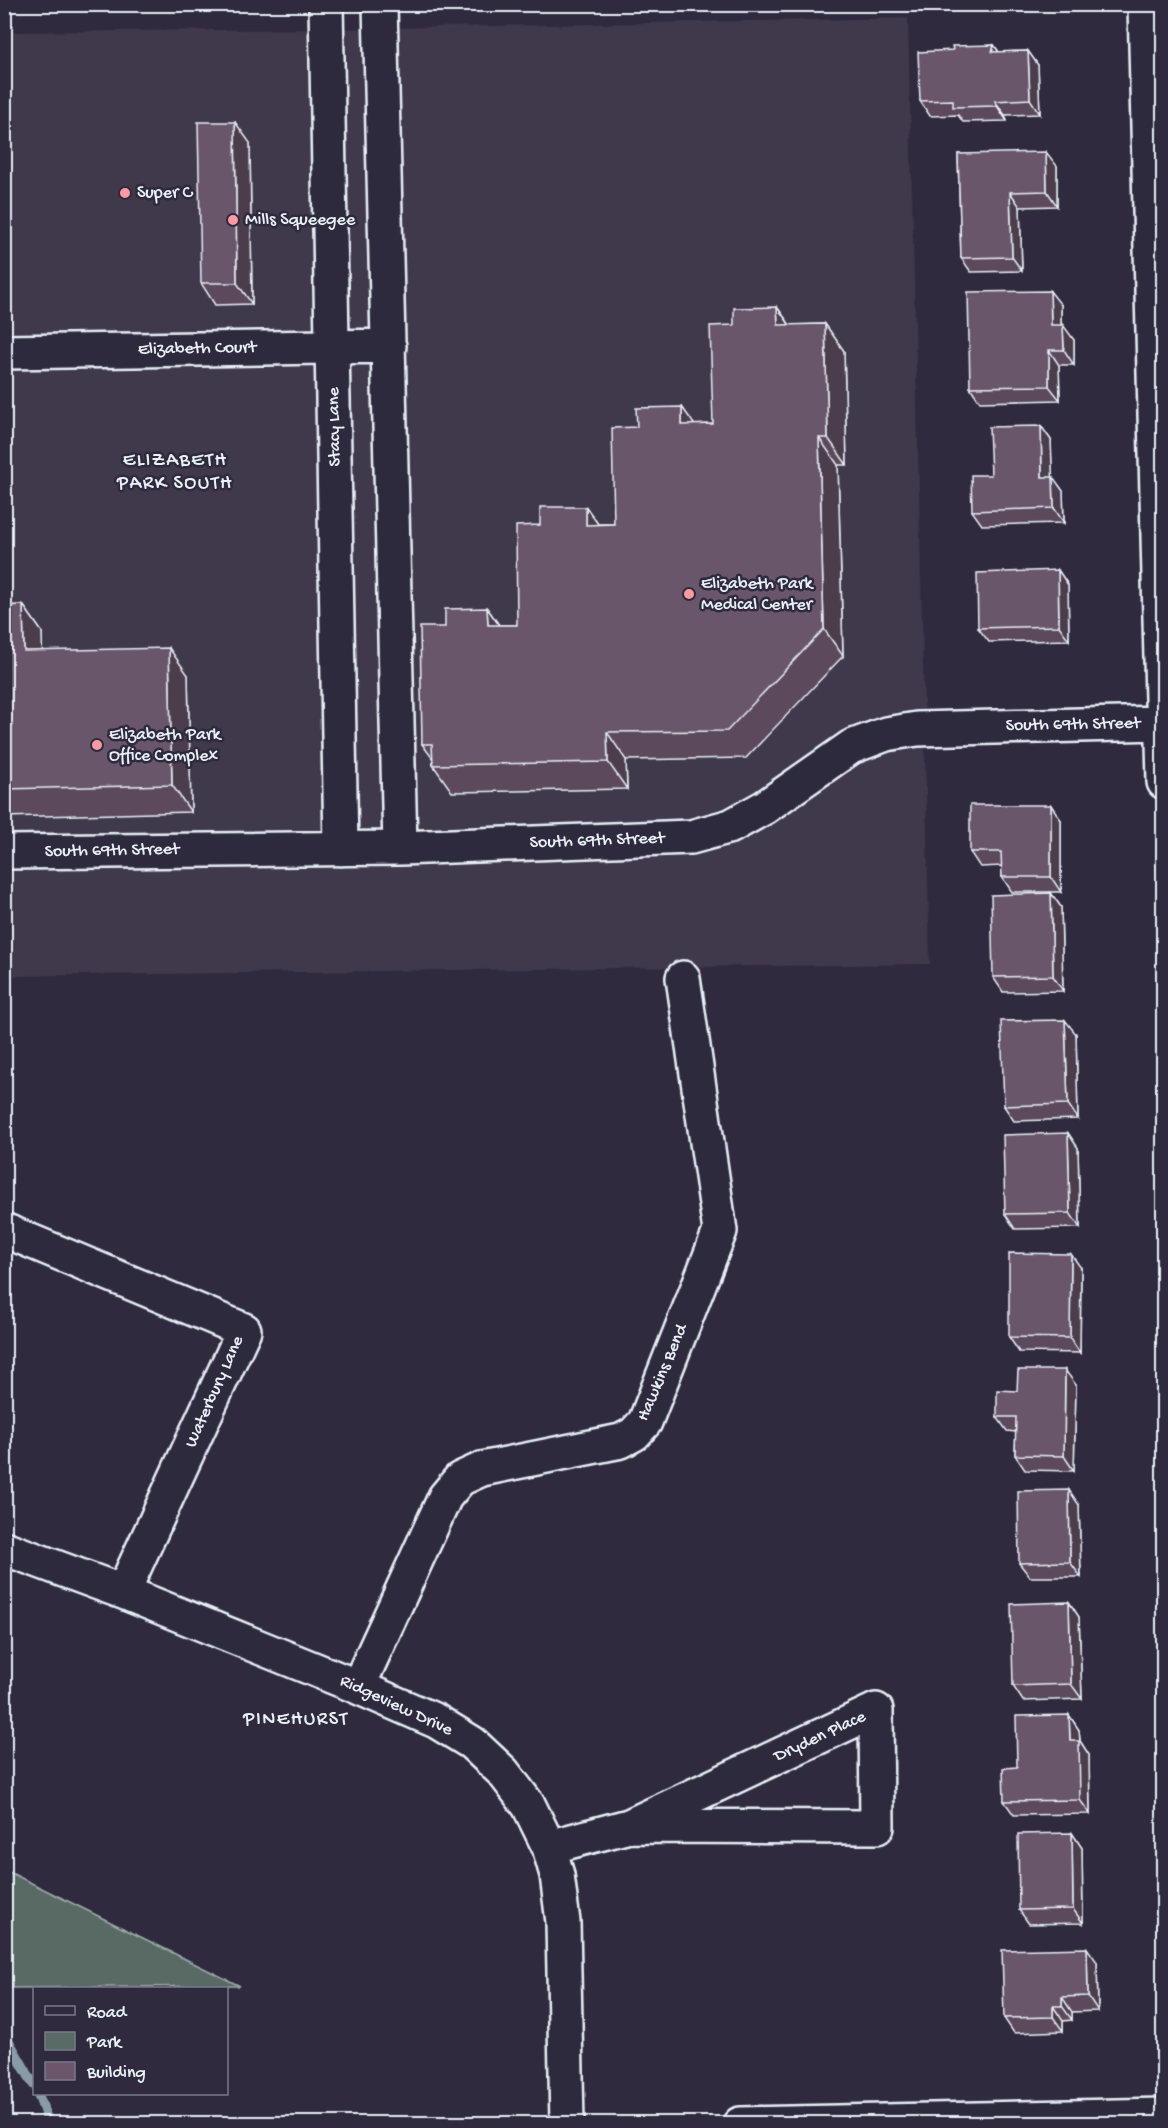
<svg xmlns="http://www.w3.org/2000/svg" width="1168" height="2128" viewBox="0 0 1168 2128" font-family="'Gochi Hand',sans-serif">
	<style>
		.built { fill: #41374b }
		.green { fill: #586b64; stroke: #a0aeae; stroke-width: 1.5 }
		.lines { fill: none; stroke-linecap: round; stroke-linejoin: round }
		.stream { stroke: #899ba9; stroke-width: 10 }
		.minor-casing { stroke: #e8f1f8; stroke-width: 38 }
		.minor { stroke: #2f2a3d; stroke-width: 33 }
		.wall { fill: #5c4a5c; stroke: #e8f1f8; stroke-width: 1.5 }
		.shaded-wall { fill: #4b3c4b; stroke: #e8f1f8; stroke-width: 1.5 }
		.building { fill: #6b566b; stroke: #e8f1f8; stroke-width: 1.5 }
		.poi-dot { fill: #ff9aa2; stroke: #2f2a3d; stroke-width: 2 }
		.labels { text-anchor: middle; dominant-baseline: central; stroke-width: 5; stroke-linejoin: round; paint-order: stroke }
		.poi-label { font-size: 18px; fill: #e8f1f8; stroke: #2f2a3d; text-anchor: start }
		.street-label { font-size: 18px; fill: #e8f1f8; stroke: #2f2a3d }
		.neighbourhood-label { font-size: 20px; letter-spacing: 1.5px; fill: #e8f1f8; stroke: #2f2a3d }
	</style>
	<rect width="100%" height="100%" fill="#2f2a3d"/>
	<filter id="ink" filterUnits="userSpaceOnUse"><feTurbulence type="fractalNoise" baseFrequency=".0167" numOctaves="2"/><feDisplacementMap in="SourceGraphic" scale="12" xChannelSelector="R" yChannelSelector="G"/><feConvolveMatrix kernelMatrix="1 2 1 2 8 2 1 2 1" color-interpolation-filters="sRGB"/></filter>
	<g filter="url(#ink)">
		<path class="built" d="M908,18L930,964L5,976L4,32L327,29Z"/>
		<path class="green" d="M5,1870L240,1986L5,1988Z"/>
		<g class="lines">
			<path class="stream" d="M4,2033L34,2085
				M38,2094L49,2124"/>
			<defs>
				<path id="minor" d="M326,4L341,849
					M380,4L400,848
					M1145,4L1164,782
					M4,352L389,346
					M4,852L400,848L691,837L731,826L765,807L851,747L886,734L917,729L1162,723
					M4,1230L244,1330L123,1592
					M4,1548L123,1592L358,1687L436,1721L472,1743L503,1772L529,1806L549,1847L557,1875L563,1922L567,2124
					M358,1687L445,1497L460,1479L482,1469L621,1441L634,1434L645,1422L720,1231L683,978
					M549,1847L629,1826L876,1710L877,1827L629,1826
					M740,2124L1164,2115"/>
			</defs>
			<use href="#minor" class="minor-casing"/>
			<use href="#minor" class="minor"/>
		</g>
		<path class="wall" d="M994,45L999,52L1028,51L1038,65L1040,114L1005,115L1007,121L963,122L958,115L930,116L920,101L953,50Z
			M250,143L252,304L215,305L201,283Z
			M958,154L1057,166V206L1020,207L1022,271L971,272L961,258Z
			M1061,305V325L1074,340V365H1059L1060,400L980,402L970,387Z
			M777,307L790,325L825,324L844,351L847,465H838L843,656L746,758L626,760L627,789L452,792L433,765V759L422,744L445,627L487,608L499,625H517L540,525L586,507L598,524H614L637,427L682,407L694,425L713,424L734,325Z
			M1041,426L1051,440L1052,477L1063,491L1064,523L982,525L972,511L991,475Z
			M1058,570L1068,585L1069,640L989,642L978,628Z
			M23,605L42,632V651L188,675L191,812L4,817V606Z
			M1061,820V892H1012L1002,877V866L980,867L970,852Z
			M1051,893L1061,907L1063,991L1003,992L993,977Z
			M1076,1034L1078,1119L1014,1121L1004,1106Z
			M1068,1133L1078,1148L1080,1228L1015,1229L1005,1214Z
			M1081,1268L1080,1353L1019,1352L1009,1337Z
			M1076,1385L1074,1471L1025,1470L1015,1455L1016,1432L1007,1431L997,1417L1017,1391Z
			M1079,1505L1081,1577H1030L1019,1563Z
			M1069,1602L1079,1617L1082,1699L1023,1701L1013,1686Z
			M1069,1715L1079,1730L1080,1741L1089,1755L1090,1814L1014,1815L1004,1801L1017,1767Z
			M1072,1833L1082,1848L1083,1923L1029,1924L1019,1910Z
			M1097,1962L1098,2011L1072,2012V2020L1063,2021V2031L1014,2033L1004,2018Z"/>
		<path class="shaded-wall" d="M994,45L1004,59L992,52Z
			M1028,51L1038,65L1040,114L1030,99Z
			M995,101L1005,115L1007,121L997,106Z
			M235,122L250,143L252,304L237,283Z
			M1046,152L1057,166V206L1047,191Z
			M1010,192L1020,207L1022,271L1012,257Z
			M1050,291L1061,305V340L1051,325Z
			M777,307L796,334L778,325Z
			M825,324L844,351L847,465L828,438Z
			M1063,325L1074,340V365L1064,350Z
			M1049,350L1059,365L1060,400L1049,386Z
			M682,407L701,434L682,425Z
			M1041,426L1051,440L1053,491L1042,477Z
			M819,438L838,465L843,656L824,629Z
			M1053,477L1063,491L1064,523L1054,508Z
			M586,507L605,534L586,525Z
			M1058,570L1068,585L1069,640L1059,626Z
			M23,605L42,632L43,678L24,651Z
			M487,608L506,635L488,625Z
			M169,648L188,675L191,812L172,785Z
			M607,732L626,760L627,789L608,762Z
			M1051,805L1061,820V892L1051,877Z
			M1051,893L1061,907L1063,991L1053,976Z
			M1065,1020L1076,1034L1078,1119L1068,1104Z
			M1068,1133L1078,1148L1080,1228L1070,1213Z
			M1071,1254L1081,1268L1080,1353L1070,1338Z
			M1065,1370L1076,1385L1074,1471L1064,1456Z
			M1069,1490L1079,1505L1081,1577L1070,1562Z
			M1069,1602L1079,1617L1082,1699L1071,1684Z
			M1069,1715L1079,1730L1080,1741L1089,1755L1090,1814L1080,1800L1070,1741Z
			M1072,1833L1082,1848L1083,1923L1073,1909Z
			M1087,1948L1097,1962L1098,2011L1088,1996Z
			M1062,1997L1072,2012V2020L1062,2006Z
			M1053,2006L1063,2021V2031L1053,2017Z"/>
		<path class="building" d="M994,45L992,52L1028,51L1030,99L995,101L997,106L953,107V100L920,101L918,52L953,50L952,46Z
			M198,122H235L237,283H201Z
			M1046,152L1047,191L1010,192L1012,257L961,258L958,154Z
			M1050,291L1051,325H1063L1064,350H1049V386L970,387L968,292Z
			M777,307L778,325L825,324L828,438H819L824,629L727,731L607,732L608,762L433,765L432,744H422L420,627H445V609L487,608L488,625H517L516,526L540,525V507H586V525L614,524L612,428L637,427L636,408L682,407V425L713,424L710,326L734,325V308Z
			M1041,426L1042,477H1053L1054,508L972,511L971,475H991L989,427Z
			M1058,570L1059,626L978,628L977,573Z
			M23,605L24,651L169,648L172,785L4,789V606Z
			M970,805H1051V877H1002L1001,852H970Z
			M1051,893L1053,976L993,977L991,895Z
			M1065,1020L1068,1104L1004,1106L1001,1021Z
			M1068,1133L1070,1213L1005,1214L1003,1135Z
			M1009,1253L1071,1254L1070,1338L1009,1337Z
			M1018,1370H1065L1064,1456L1015,1455L1016,1417H997V1390L1017,1391Z
			M1069,1490L1070,1562L1019,1563L1018,1491Z
			M1069,1602L1071,1684L1013,1686L1011,1604Z
			M1069,1715L1070,1741H1079L1080,1800L1004,1801L1003,1768L1017,1767L1016,1716Z
			M1072,1833L1073,1909L1019,1910L1018,1834Z
			M1087,1948L1088,1996L1062,1997V2006H1053V2017L1004,2018L1002,1950Z"/>
	</g>
	<g class="poi-dot">
		<circle cx="125" cy="193" r="6"/>
		<circle cx="233" cy="220" r="6"/>
		<circle cx="689" cy="594" r="6"/>
		<circle cx="97" cy="745" r="6"/>
	</g>
	<g class="labels">
		<g class="poi-label">
			<text x="137" y="193">Super C</text>
			<text x="245" y="220">Mills Squeegee</text>
			<text x="701" y="584">Elizabeth Park<tspan x="701" dy="21">Medical Center</tspan></text>
			<text x="109" y="735">Elizabeth Park<tspan x="109" dy="21">Office Complex</tspan></text>
		</g>
		<g class="street-label">
			<text transform="translate(197 349) rotate(-1)">Elizabeth Court</text>
			<text transform="translate(335 427) rotate(-91)">Stacy Lane</text>
			<text transform="translate(1073 725) rotate(-1)">South 69th Street</text>
			<text transform="translate(597 841) rotate(-2)">South 69th Street</text>
			<text transform="translate(112 851) rotate(-1)">South 69th Street</text>
			<text transform="translate(663 1373) rotate(-67)">Hawkins Bend</text>
			<text transform="translate(215 1392) rotate(-66)">Waterbury Lane</text>
			<text transform="translate(396 1706) rotate(25)">Ridgeview Drive</text>
			<text transform="translate(820 1737) rotate(-25)">Dryden Place</text>
		</g>
		<g class="neighbourhood-label">
			<text x="175" y="461">ELIZABETH<tspan x="175" dy="23">PARK SOUTH</tspan></text>
			<text x="296" y="1720">PINEHURST</text>
		</g>
	</g>
	<rect width="1168" height="2128" fill="none" stroke="#2f2a3d" stroke-width="24"/>
	<rect x="12" y="12" width="1144" height="2104" fill="none" stroke="#e8f1f8" stroke-width="2" filter="url(#ink)"/>
	<rect x="33" y="1987" width="195" height="108" fill="#2f2a3d" stroke="#797a88" stroke-width="1.5"/>
	<rect x="45" y="2006" width="30" height="9" fill="#2f2a3d" stroke="#797a88" stroke-width="1.5"/>
	<text x="87" y="2017" font-size="18" fill="#e8f1f8">Road</text>
	<rect x="45" y="2032" width="30" height="18" fill="#586b64" stroke="#797a88" stroke-width="1.5"/>
	<text x="87" y="2047" font-size="18" fill="#e8f1f8">Park</text>
	<rect x="45" y="2062" width="30" height="18" fill="#6b566b" stroke="#797a88" stroke-width="1.5"/>
	<text x="87" y="2077" font-size="18" fill="#e8f1f8">Building</text>
</svg>
